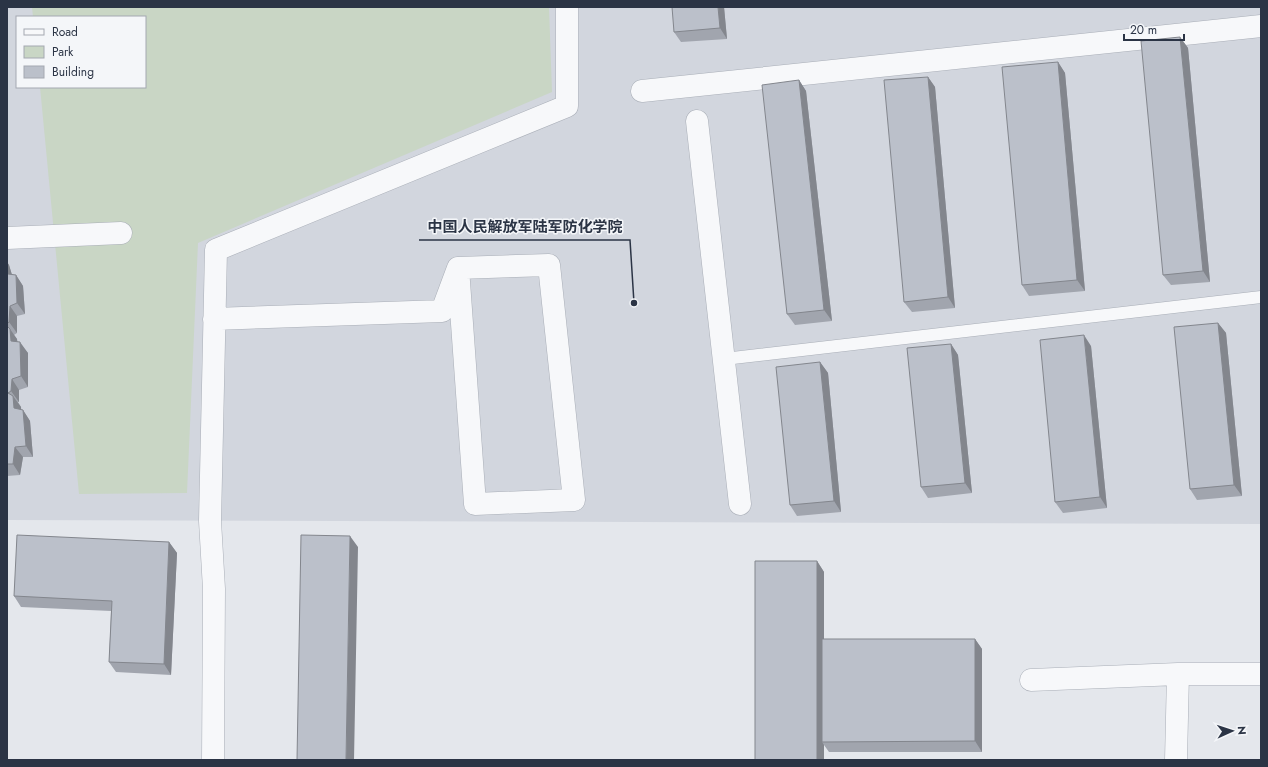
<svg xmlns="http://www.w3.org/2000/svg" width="1268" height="767" viewBox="0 0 1268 767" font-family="Jost,'Noto Sans SC',sans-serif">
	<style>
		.built { fill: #d2d6de; fill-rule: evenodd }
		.green { fill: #c9d6c5 }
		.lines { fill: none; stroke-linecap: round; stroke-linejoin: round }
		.lane-casing { stroke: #a9aeb7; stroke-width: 13 }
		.street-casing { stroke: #a9aeb7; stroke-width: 23 }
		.lane { stroke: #f7f8fa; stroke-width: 12 }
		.street { stroke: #f7f8fa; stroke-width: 22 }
		.wall { fill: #a1a5ae }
		.shaded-wall { fill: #83868d }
		.building { fill: #bbc0ca; stroke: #83868d }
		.leader { fill: none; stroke: #2b3445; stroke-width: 1.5 }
		.callout-dot { fill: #2b3445; stroke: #f4f6f9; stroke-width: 1.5 }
		.callout-label { font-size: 15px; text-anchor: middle; font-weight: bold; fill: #2b3445; stroke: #f4f6f9; stroke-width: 3; stroke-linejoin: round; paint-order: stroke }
	</style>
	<rect width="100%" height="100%" fill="#e4e7ec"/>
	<path class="built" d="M7,7H1261V524L7,520ZM17,17H145V87H17Z"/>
	<path class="green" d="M32,7H549L552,92L198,243L187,493L79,494L40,87H145V17H33Z"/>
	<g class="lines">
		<defs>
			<path id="lane" d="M724,359L1261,297"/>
			<path id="street" d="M642,91L1261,26
				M697,121L740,504
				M7,238L121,233
				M214,319L442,311L458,268L549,265L574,500L475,504L458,268
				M1031,680L1178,674H1261
				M213,760L214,589L210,521L216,250L567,106V7
				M1176,760L1178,674"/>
		</defs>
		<use href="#lane" class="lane-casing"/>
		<use href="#street" class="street-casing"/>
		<use href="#lane" class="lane"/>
		<use href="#street" class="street"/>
	</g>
	<path class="wall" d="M724,7L727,39L681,42L674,32Z
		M1180,37L1188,48L1210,282L1171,285L1163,275Z
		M1058,62L1065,73L1085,291L1029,296L1022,285Z
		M928,77L935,87L955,308L912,312L904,302Z
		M799,80L806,91L832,321L795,325L787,314Z
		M7,262L9,265L12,275H16L23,286L25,314L17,316V333L14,335L17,339V342L28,353V387L19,390V402H18L21,407V410H23L30,421L33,457H23L20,475L7,476Z
		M1218,323L1226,333L1242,496L1197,500L1190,489Z
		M951,344L958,355L972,493L928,498L921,487Z
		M1091,346L1107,508L1063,513L1055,502Z
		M820,362L828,373L841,512L797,516L790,505Z
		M169,542L177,553L171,675L116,672L109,662L111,611L21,607L14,596Z
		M817,561L824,572V639H975L982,649V752H829L824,745V760H755Z"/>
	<path class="shaded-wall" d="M718,7H724L727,39L720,28Z
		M1180,37L1188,48L1210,282L1203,271Z
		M1058,62L1065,73L1085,291L1077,280Z
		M928,77L935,87L955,308L948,297Z
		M799,80L806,91L832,321L824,310Z
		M7,262L9,265L15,285L8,274L7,272Z
		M16,275L23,286L25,314L17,303Z
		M10,306L17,316V333L9,322Z
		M1218,323L1226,333L1242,496L1234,485Z
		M10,329L17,339L19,351L11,341Z
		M1084,335L1091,346L1107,508L1100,497Z
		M20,342L28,353V387L21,376Z
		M951,344L958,355L972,493L965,483Z
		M820,362L828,373L841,512L834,501Z
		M12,379L19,390V402L11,391Z
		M13,396L21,407L22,419L14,408Z
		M23,410L30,421L33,457L26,446Z
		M15,447L23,457L20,475L13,464Z
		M350,536L358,547L354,760H346Z
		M169,542L177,553L171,675L164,664Z
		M817,561L824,572V742H822L824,745V760H817Z
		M975,639L982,649V752L975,741Z"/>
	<path class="building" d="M672,7H718L720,28L674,32Z
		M1180,37L1203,271L1163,275L1141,41Z
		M1058,62L1077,280L1022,285L1002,67Z
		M928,77L948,297L904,302L884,80Z
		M799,80L824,310L787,314L762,85Z
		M7,272L8,274L16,275L17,303L10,306L9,322L7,324Z
		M1218,323L1234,485L1190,489L1174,327Z
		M7,326L10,329L11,341L20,342L21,376L12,379L11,391L8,393L13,396L14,408L23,410L26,446L15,447L13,464H7Z
		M1084,335L1100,497L1055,502L1040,340Z
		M951,344L965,483L921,487L907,348Z
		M820,362L834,501L790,505L776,367Z
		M17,535L169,542L164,664L109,662L112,601L14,596Z
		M301,535L350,536L346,760H297Z
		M755,561H817V760H755Z
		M822,639H975V741L822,742Z"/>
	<path class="leader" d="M634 303L630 240H419"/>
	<circle class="callout-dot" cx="634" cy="303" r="4"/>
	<g class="callout-label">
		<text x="525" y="232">中国人民解放军陆军防化学院</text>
	</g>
	<rect width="1268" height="767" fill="none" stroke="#2b3445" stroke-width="16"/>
	<rect x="16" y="16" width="130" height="72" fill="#f4f6f9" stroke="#a4a8b1"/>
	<rect x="24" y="29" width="20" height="6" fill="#f7f8fa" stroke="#a4a8b1"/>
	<text x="52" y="36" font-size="12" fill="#2b3445">Road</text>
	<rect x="24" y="46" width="20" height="12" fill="#c9d6c5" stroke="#a4a8b1"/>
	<text x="52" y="56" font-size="12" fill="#2b3445">Park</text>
	<rect x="24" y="66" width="20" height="12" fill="#bbc0ca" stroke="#a4a8b1"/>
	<text x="52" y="76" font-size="12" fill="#2b3445">Building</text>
	<g transform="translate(1232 731) rotate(87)" stroke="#f4f6f9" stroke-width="3" paint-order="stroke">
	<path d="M0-3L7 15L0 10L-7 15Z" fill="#2b3445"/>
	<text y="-6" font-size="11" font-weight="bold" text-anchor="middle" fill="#2b3445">N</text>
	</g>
	<path d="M1124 34v6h60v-6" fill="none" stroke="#2b3445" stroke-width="2"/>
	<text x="1130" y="34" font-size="12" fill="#2b3445" stroke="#f4f6f9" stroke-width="3" paint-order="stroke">20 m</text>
</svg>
